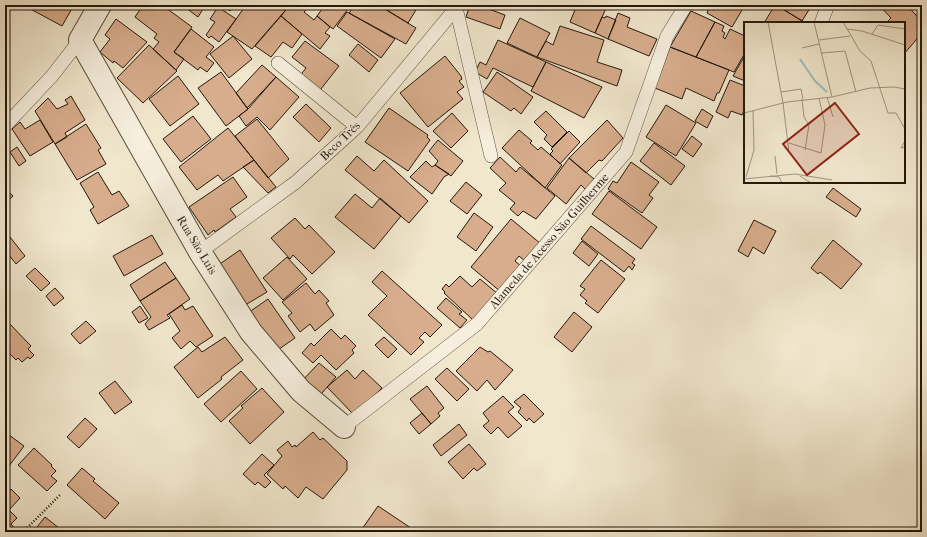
<svg xmlns="http://www.w3.org/2000/svg" width="927" height="537" viewBox="0 0 927 537" font-family="'IM FELL French Canon',serif">
	<style>
		.building { fill: #d8ad8d; stroke: #24180a }
		.lines { fill: none; stroke-linecap: round; stroke-linejoin: round }
		.lane-casing { stroke: #574c3b; stroke-width: 14 }
		.street-casing { stroke: #574c3b; stroke-width: 24 }
		.path { stroke: #24180a; stroke-width: 2.5; stroke-dasharray: 1 2; stroke-linecap: butt }
		.lane { stroke: #f6efde; stroke-width: 13 }
		.street { stroke: #f6efde; stroke-width: 22 }
		.labels { text-anchor: middle; dominant-baseline: central; stroke-width: 3; stroke-linejoin: round; paint-order: stroke }
		.street-label { font-size: 12px; fill: #24180a; stroke: #f6efde }
		.inset-river { fill: none; stroke: #9bbfbc; stroke-width: 2 }
		.inset-road { fill: none; stroke: #9f947f; stroke-width: 1 }
		.view { fill: #8f2418; fill-opacity: 0.15; stroke: #8f2418; stroke-width: 2 }
		.inset-edge { fill: none; stroke: #24180a; stroke-width: 2 }
	</style>
	<rect width="100%" height="100%" fill="#f1e7cd"/>
	<filter id="stains"><feTurbulence type="fractalNoise" baseFrequency=".005" numOctaves="4"/><feColorMatrix values="0 0 0 0 .2 0 0 0 0 .09 0 0 0 0 .02 0 0 0 .5 -.17"/></filter>
	<radialGradient id="worn" r=".72"><stop offset=".6" stop-color="#630" stop-opacity="0"/><stop offset="1" stop-color="#630" stop-opacity=".3"/></radialGradient>
	<path class="building" d="M23,5H74L62,26Z
		M143,5H162L192,27L174,52L184,59L176,70L153,49L159,42L154,38L157,34L135,17Z
		M182,5H205L207,7L205,10L203,9L198,17Z
		M222,5H235L230,11Z
		M246,5H290L252,49L227,32Z
		M290,5H310L304,12L314,20L317,16L330,27L325,33L330,36L320,49L281,16Z
		M325,5H351L333,29L317,16Z
		M355,5H378L416,28L406,44L349,13Z
		M383,5H419L408,23L382,7Z
		M470,5H478L505,15L500,29L466,17Z
		M577,5L607,6L595,33L570,22Z
		M708,5H745L732,27L707,13L710,6Z
		M775,5H776L806,23H764Z
		M782,5H805L810,8L802,21L781,8Z
		M879,5H907L922,22V33L904,54V23H886L891,18Z
		M218,7L236,19L219,42L211,36L209,38L206,35L215,22L210,19Z
		M691,11L715,22L696,57L670,47Z
		M347,12L395,39L381,58L337,26Z
		M618,13L630,18L627,27L657,39L649,56L608,39Z
		M281,16L302,34L292,48L283,42L271,57L255,46Z
		M606,16L616,20L608,39L595,33L602,17L605,18Z
		M520,18L550,33L537,57L507,43Z
		M116,19L147,42L123,68L114,61L113,63L100,52L110,39L105,35Z
		M715,22L724,26L722,31L725,33L723,37L725,39L730,29L745,36V53L734,72L696,57Z
		M560,26L604,40L597,62L622,70L617,86L537,57L546,41L553,45Z
		M191,29L214,47L206,57L214,63L207,72L200,67L198,70L174,52Z
		M233,36L252,59L229,78L210,54Z
		M498,40L546,62L533,87L493,68L487,79L475,72L480,62L486,65Z
		M305,41L339,66L317,94L298,78L306,68L292,57Z
		M358,44L378,60L369,72L349,55Z
		M149,45L177,71L143,103L117,78Z
		M670,47L729,70L719,93H717L714,101L686,88L682,99L655,88Z
		M745,55V81L733,76Z
		M445,56L461,76L462,79L459,81L464,87L457,92L463,99L428,127L400,93Z
		M546,62L602,87L584,118L531,91Z
		M262,65L276,77L247,108L236,93Z
		M221,72L248,109L226,126L198,88Z
		M497,72L533,97L521,114L514,108L511,111L483,92Z
		M178,76L199,104L170,126L149,99Z
		M276,77L299,97L270,130L257,117L246,126L239,116L248,109Z
		M730,80L745,86V109L742,115L731,111L728,118L716,112Z
		M71,96L85,120L65,133L67,137L55,144L35,111L48,98L57,109L68,104L65,100Z
		M306,104L331,128L319,142L293,117Z
		M666,105L696,123L676,156L646,137Z
		M389,108L428,135L427,137L430,140L408,171L365,142Z
		M702,109L713,116L707,128L695,121Z
		M546,111L567,132L552,147L544,139L547,135L534,122Z
		M452,113L468,131L451,148L433,131Z
		M193,116L211,139L181,162L163,139Z
		M257,119L289,159L268,178L235,136Z
		M40,120L53,142L30,156L12,129L20,122L25,129Z
		M607,120L623,138L602,161L599,160L586,173L569,158Z
		M86,124L101,148L98,150L106,164L77,180L55,144Z
		M228,128L254,160L223,181L218,175L197,190L179,167Z
		M519,130L532,141L530,143L538,150L541,147L562,165L545,188L502,148Z
		M569,131L580,142L560,164L550,154L553,151L551,149Z
		M692,136L702,144L693,157L682,149Z
		M438,140L463,161L451,176L435,165L438,161L429,151Z
		M654,143L685,166L671,185L640,161Z
		M17,147L26,161L19,166L10,152Z
		M357,156L374,171L384,160L428,201L409,223L345,170Z
		M500,157L516,172L520,167L555,196L536,219L523,211L518,216L510,209L515,203L499,190L506,183L490,168Z
		M569,158L594,179L586,190L581,185L566,204L547,188Z
		M254,160L276,187L268,193L243,167Z
		M426,161L432,167L435,165L449,174L444,177L432,194L410,177Z
		M631,162L659,182L649,195L653,198L642,213L608,189L613,181L617,183Z
		M98,172L112,195L119,191L129,206L98,224L90,210L94,207L80,183Z
		M233,177L247,197L230,209L236,217L215,232L214,230L208,235L189,207Z
		M466,182L482,195L467,214L450,201Z
		M5,188L13,196L5,203Z
		M833,188L861,209L856,217L826,197Z
		M609,191L657,227L641,249L592,214Z
		M355,194L372,208L380,198L401,216L374,249L335,217Z
		M474,213L493,227L476,251L457,237Z
		M295,218L305,229L309,225L335,252L312,274L293,255L290,259L271,238Z
		M511,219L541,244L526,262L519,256L515,261L522,267L501,292L471,267Z
		M754,220L776,231L764,254L753,247L748,257L738,251Z
		M591,226L635,259L632,263L635,265L632,270L629,266L624,272L581,239Z
		M6,232L25,256L16,264L5,250Z
		M152,235L163,254L124,276L113,256Z
		M833,240L862,264L841,289L820,272L818,274L811,268Z
		M582,241L598,254L589,266L573,253Z
		M240,250L267,292L242,307L214,268Z
		M287,257L307,279L283,300L263,278Z
		M601,260L625,279L598,313L585,303L587,301L580,295L585,289L580,286Z
		M165,262L176,278L140,301L130,285Z
		M35,268L50,283L41,291L26,276Z
		M382,271L442,325L430,337L425,332L419,338L424,342L411,355L368,315L387,296L372,282Z
		M460,276L472,287L480,279L498,294L474,321L444,293L445,292L442,289L446,284L449,287Z
		M176,278L190,299L167,315L170,318L149,330L145,324L151,317L140,301Z
		M306,283L315,294L319,290L329,301L326,303L334,315L315,331L310,324L300,332L288,316L292,313L282,302Z
		M55,288L64,298L54,306L46,296Z
		M446,298L462,312L459,314L467,320L460,328L437,308Z
		M268,299L295,338L272,354L245,315Z
		M182,305L185,310L193,306L213,336L196,347L190,341L181,349L172,338L180,331L169,314Z
		M140,306L148,318L139,323L132,312Z
		M574,312L592,327L572,352L554,337Z
		M7,321L31,346L28,349L34,355L30,359L28,357L22,362L18,358L16,360L5,349V323Z
		M86,321L96,331L80,344L71,334Z
		M331,329L341,339L345,335L356,346L352,350L354,353L336,370L321,355L313,363L302,353L311,343L314,346Z
		M225,337L243,360L221,377L222,379L198,398L174,367L198,347L202,352Z
		M384,337L397,349L388,358L375,345Z
		M480,347L488,352L490,351L513,370L495,390L487,380L477,391L456,371Z
		M319,363L336,377L315,401L297,386Z
		M447,368L469,389L457,401L435,379Z
		M347,370L355,379L363,370L382,388L354,415L327,387Z
		M241,371L257,389L221,422L204,404Z
		M115,381L132,402L115,414L99,393Z
		M427,386L444,408L438,413L440,416L431,424L410,399Z
		M262,388L284,412L250,444L229,421L243,408L241,406Z
		M524,394L544,414L534,423L529,418L527,421L518,412L521,408L514,402Z
		M503,396L514,407L508,412L522,426L508,438L498,427L491,434L483,426L489,421L483,413Z
		M422,413L431,424L419,434L410,423Z
		M85,418L97,429L79,448L67,437Z
		M459,424L467,435L441,456L433,445Z
		M5,432L24,446L6,470L5,469Z
		M313,432L320,440L323,438L347,461V470L323,499L306,487L298,498L285,486L283,489L267,474L282,456L277,450L288,441L292,447L295,445L296,447Z
		M469,444L486,464L477,471L474,468L463,479L448,462Z
		M34,448L52,465L51,466L56,471L51,476L57,481L47,491L18,465Z
		M262,454L274,465L264,475L271,482L265,488L258,482L255,485L243,474Z
		M82,468L95,479L93,481L119,503L105,519L67,485Z
		M11,489L20,498L9,510L17,518L11,524L16,530L14,532H5V495Z
		M378,506L414,530L412,532H366L362,529Z
		M45,517L64,532H33Z"/>
	<g class="lines">
		<defs>
			<path id="lane" d="M456,8L491,156
				M821,23L828,5
				M278,63L357,127
				M5,126L52,76L80,40
				M200,252L296,182L357,127L456,8L455,5
				M344,427L477,324L626,152L667,36L686,5"/>
			<path id="street" d="M100,5L80,40L200,252L251,332L301,391L344,427"/>
		</defs>
		<use href="#lane" class="lane-casing"/>
		<use href="#street" class="street-casing"/>
		<path class="path" d="M23,532L60,495"/>
		<use href="#lane" class="lane"/>
		<use href="#street" class="street"/>
	</g>
	<g class="labels">
		<g class="street-label">
			<text transform="translate(340 141) rotate(-44)">Beco Três</text>
			<text transform="translate(549 241) rotate(-49)">Alameda de Acesso São Guilherme</text>
			<text transform="translate(197 245) rotate(59)">Rua São Luis</text>
		</g>
	</g>
	<g transform="translate(744 22)">
		<rect width="161" height="161" fill="#f1e7cd"/>
		<path class="inset-river" d="M56,37L71,59L83,70"/>
		<path class="inset-road" d="M24,0L39,81L45,130M70,0L88,75M99,0L116,29L127,39L144,91H152L161,107M103,7L118,9L161,23M128,12L134,3L161,7M75,18L106,14M58,26L75,22M78,31L101,29L112,70M37,70L57,67L59,77M83,75L89,95M58,77L60,95L65,103L61,128M0,91L43,80L88,75L126,66L150,65L161,67M161,119L157,126L161,125M45,121L77,131L81,103L75,76M31,134L33,152M26,154L35,155L38,161M56,154L67,161M2,155L10,128L9,89M0,157L51,152L88,158"/>
		<path class="view" d="M91,81L115,112L63,153L39,122Z"/>
		<rect width="161" height="161" class="inset-edge"/>
	</g>
	<rect width="927" height="537" fill="none" stroke="#f1e7cd" stroke-width="20"/>
	<rect x="6" y="6" width="915" height="525" fill="none" stroke="#24180a" stroke-width="2"/>
	<rect x="10" y="10" width="907" height="517" fill="none" stroke="#24180a"/>
	<rect width="100%" height="100%" filter="url(#stains)"/>
	<rect width="100%" height="100%" fill="url(#worn)"/>
</svg>
